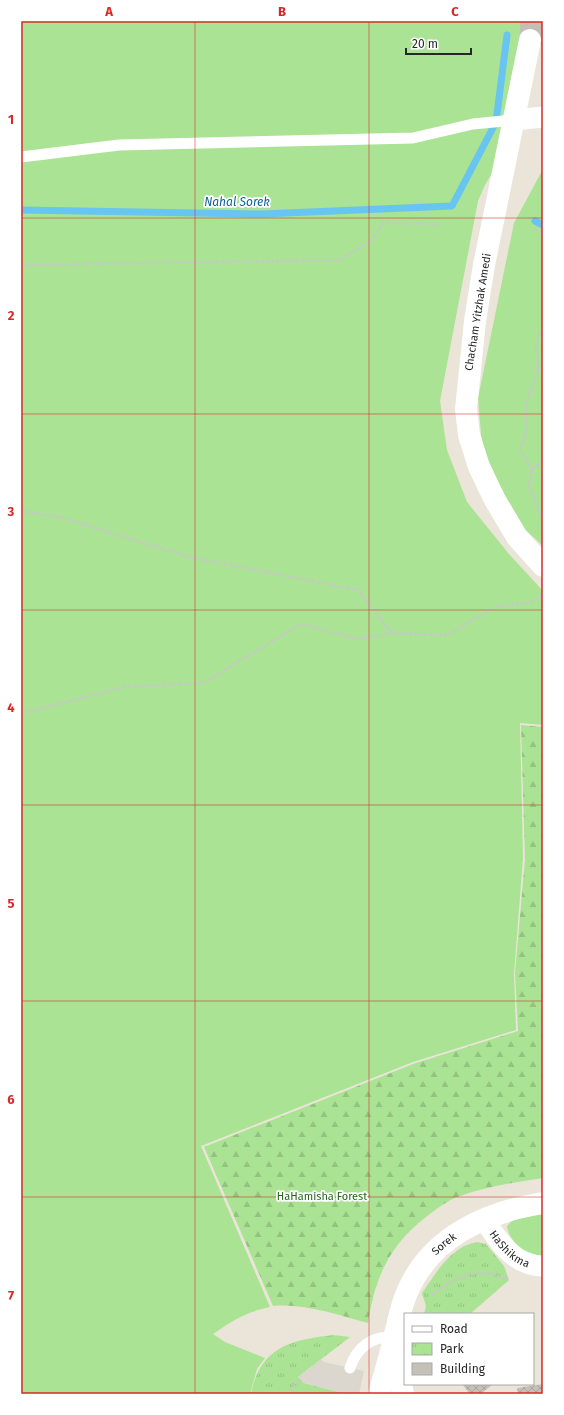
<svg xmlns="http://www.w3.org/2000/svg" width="564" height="1415" viewBox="0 0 564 1415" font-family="'Fira Sans',sans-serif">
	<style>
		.grass { fill: #aae393 }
		.forest { fill: url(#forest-firs) }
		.park { fill: url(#park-tufts) }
		.plaza { fill: #dbd7cf }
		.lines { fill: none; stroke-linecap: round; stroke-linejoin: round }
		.stream { stroke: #68c4f0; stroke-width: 7 }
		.building { fill: url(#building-cross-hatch) }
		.secondary-tunnel { stroke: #c4beb5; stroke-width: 22; stroke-dasharray: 22 11; stroke-linecap: butt }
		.path { stroke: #c7c7c7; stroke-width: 2.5; stroke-dasharray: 3 2; stroke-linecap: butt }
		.lane { stroke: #fff; stroke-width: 11 }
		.street { stroke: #fff; stroke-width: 21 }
		.secondary { stroke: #fff; stroke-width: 22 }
		.grid { fill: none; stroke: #d62828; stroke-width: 1; stroke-opacity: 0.55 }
		.labels { text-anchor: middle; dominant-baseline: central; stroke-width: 3.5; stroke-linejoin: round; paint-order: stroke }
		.street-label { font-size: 11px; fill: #272727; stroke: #fff }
		.park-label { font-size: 11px; fill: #236418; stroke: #fff }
		.water-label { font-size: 12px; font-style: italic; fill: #0b5f98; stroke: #fff }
		.neatline { fill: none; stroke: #d62828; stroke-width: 1.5 }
		.grid-label { font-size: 13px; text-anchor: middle; font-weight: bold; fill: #d62828 }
	</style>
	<defs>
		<pattern id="forest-firs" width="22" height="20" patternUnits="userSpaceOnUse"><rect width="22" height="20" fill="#aae393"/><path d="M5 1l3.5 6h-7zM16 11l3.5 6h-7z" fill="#92c37f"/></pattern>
		<pattern id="park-tufts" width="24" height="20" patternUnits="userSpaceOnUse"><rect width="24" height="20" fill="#aae393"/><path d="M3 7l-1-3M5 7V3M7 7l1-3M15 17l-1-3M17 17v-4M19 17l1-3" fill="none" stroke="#92c37f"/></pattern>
		<pattern id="building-cross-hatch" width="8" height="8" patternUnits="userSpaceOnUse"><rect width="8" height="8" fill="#c6c1b8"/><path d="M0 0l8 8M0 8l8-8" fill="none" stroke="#aaa69e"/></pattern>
	</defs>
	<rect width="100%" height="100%" fill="#ebe4d8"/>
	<path class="grass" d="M21,21H543V46L537,42L495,168L485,185L478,201L440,401L447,450L467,502L509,554L543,591V725L520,723L523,858L514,974L516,1030L413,1062L201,1146L270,1307C246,1312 233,1320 213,1334L225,1342L265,1358L257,1369L250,1394H21Z
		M543,169V546L516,521L482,446L478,398L514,223Z
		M543,1214V1258C528,1259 508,1240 507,1226L514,1219Z"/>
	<path class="forest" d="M521,725L543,727V1178C515,1182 486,1187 460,1196C448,1200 436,1209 426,1217C389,1246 375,1277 368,1323C338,1315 304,1303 273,1306L204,1147L413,1064L518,1031L515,973L525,859Z"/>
	<path class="park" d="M477,1242L486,1244L504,1266L509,1280L470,1314H424L426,1306L422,1293C437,1272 450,1247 477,1242Z
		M333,1335L350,1337L298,1377L304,1383L347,1394H251C260,1347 291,1340 333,1335Z"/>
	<path class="plaza" d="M321,1359L324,1362L364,1371L359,1394H347L304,1383L298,1377Z"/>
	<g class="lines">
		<path class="stream" d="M21,210L262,214L452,206L496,122L507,35
			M535,221L543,225"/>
	</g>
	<path class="building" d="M462,1384H493L481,1394H470Z
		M543,1384V1394H518L517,1388Z"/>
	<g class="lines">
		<path class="secondary-tunnel" d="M530,40L532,21"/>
		<path class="path" d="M535,229L543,233
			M21,265L340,260L371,241L383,223L439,224
			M543,461L532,469L529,487L543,521
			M532,469L520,450L526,434V402L538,371L536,342L543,329
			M21,511L60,517L189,557L358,590L392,633
			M21,712L35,710L124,687L203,683L301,624L357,639L392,633L448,635L494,607L533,602L543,594
			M432,1294C453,1279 479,1265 504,1279L507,1276
			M286,1394L301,1380"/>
		<path class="lane" d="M21,157L119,145L413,138L473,124L514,120
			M350,1368C356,1348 374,1334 394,1338"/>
		<g class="street">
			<path d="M514,120L543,117"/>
			<path id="s1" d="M484,1219C499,1242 513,1265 543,1266"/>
		</g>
		<g class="secondary">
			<path d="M530,40L484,265L475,321L466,409L469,435L479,467L495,500L517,537L543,566"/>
			<path d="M395,1349L403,1394"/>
			<path id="s2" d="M379,1394C384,1376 390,1357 394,1338C398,1324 400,1309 406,1295C429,1237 486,1212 543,1203"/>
		</g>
	</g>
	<path class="grid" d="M195,21V1394M369,21V1394M21,218H543M21,414H543M21,610H543M21,805H543M21,1001H543M21,1197H543"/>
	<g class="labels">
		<g class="street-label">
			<text transform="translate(478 312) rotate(-81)">Chacham Yitzhak Amedi</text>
			<text stroke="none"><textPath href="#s2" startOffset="167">Sorek</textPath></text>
			<text stroke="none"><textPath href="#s1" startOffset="40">HaShikma</textPath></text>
		</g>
		<g class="park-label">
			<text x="322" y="1196">HaHamisha Forest</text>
		</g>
		<g class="water-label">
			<text x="237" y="202">Nahal Sorek</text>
		</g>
	</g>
	<rect width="564" height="1415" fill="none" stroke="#ffffff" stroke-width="44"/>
	<rect x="404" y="1313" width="130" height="72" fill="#ffffff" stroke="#a9a9a9"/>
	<rect x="412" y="1326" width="20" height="6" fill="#ffffff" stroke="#a9a9a9"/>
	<text x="440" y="1333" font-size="12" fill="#272727">Road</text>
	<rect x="412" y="1343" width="20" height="12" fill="url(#park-tufts)" stroke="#a9a9a9"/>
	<text x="440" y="1353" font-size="12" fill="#272727">Park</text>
	<rect x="412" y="1363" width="20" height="12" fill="#c6c1b8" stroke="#a9a9a9"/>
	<text x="440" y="1373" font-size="12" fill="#272727">Building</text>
	<path d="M406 48v6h65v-6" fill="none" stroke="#272727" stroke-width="2"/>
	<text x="412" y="48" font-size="12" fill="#272727" stroke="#ffffff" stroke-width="3" paint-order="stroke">20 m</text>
	<rect x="22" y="22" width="520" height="1371" class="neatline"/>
	<g class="grid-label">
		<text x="109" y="16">A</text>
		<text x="282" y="16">B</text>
		<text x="455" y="16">C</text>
		<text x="11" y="124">1</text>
		<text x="11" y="320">2</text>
		<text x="11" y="516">3</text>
		<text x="11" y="712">4</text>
		<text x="11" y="908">5</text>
		<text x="11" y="1104">6</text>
		<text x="11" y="1300">7</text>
	</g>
</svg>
